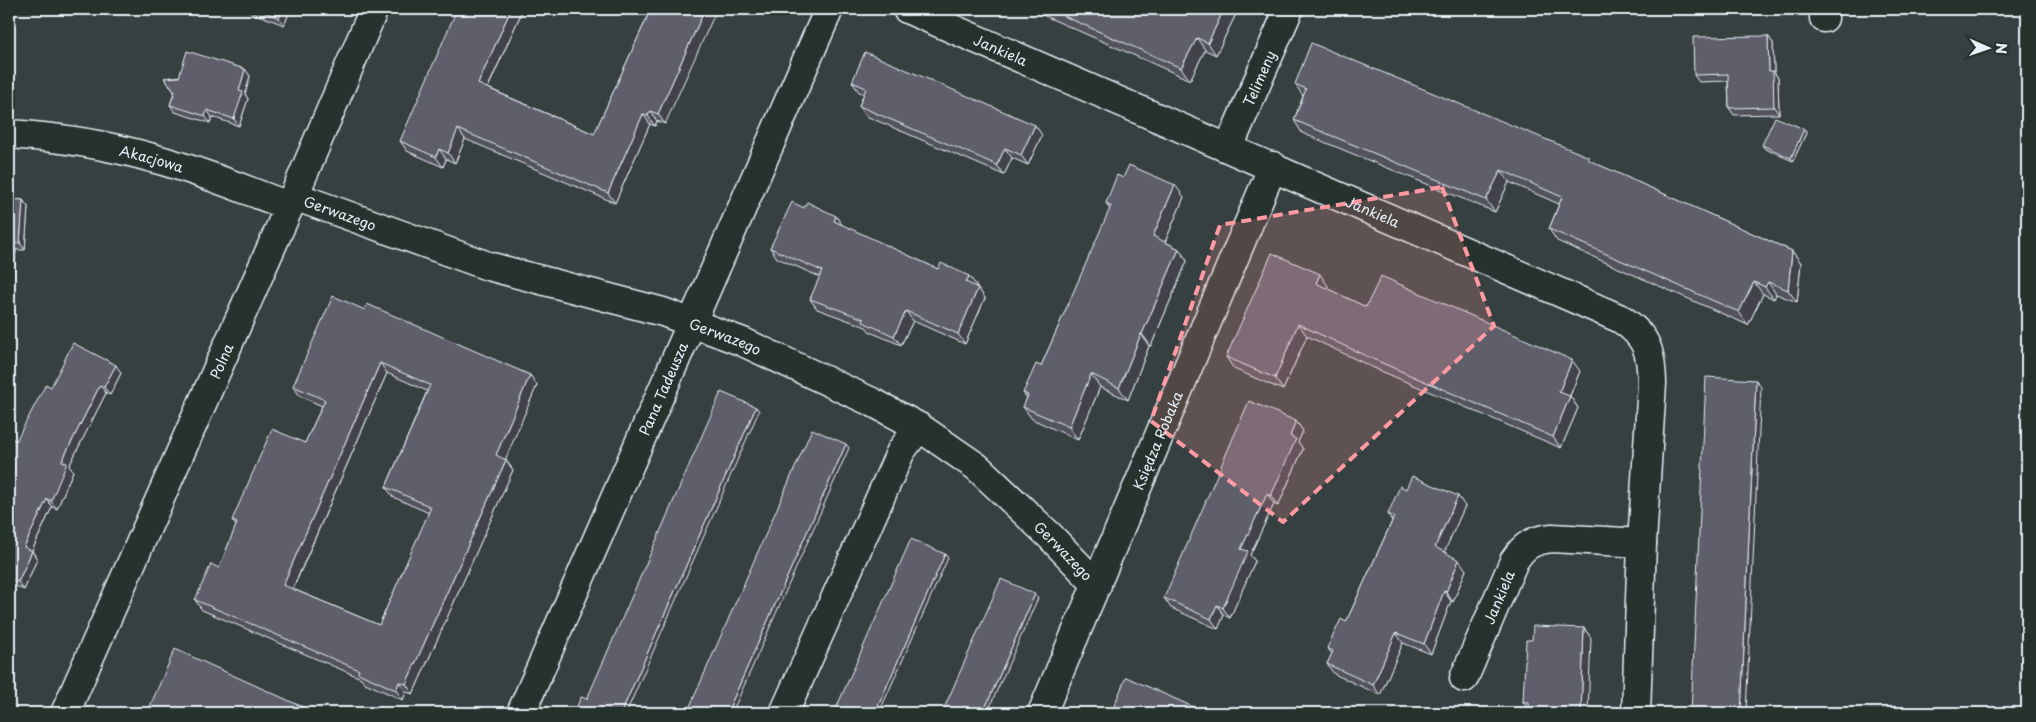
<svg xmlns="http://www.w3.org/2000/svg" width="2036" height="722" viewBox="0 0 2036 722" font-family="'Playpen Sans',sans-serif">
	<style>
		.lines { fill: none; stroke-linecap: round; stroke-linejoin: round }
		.minor-casing { stroke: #e8f1f8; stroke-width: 31 }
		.minor { stroke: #26332d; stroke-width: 28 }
		.wall { fill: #52525d; stroke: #e8f1f8; fill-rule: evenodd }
		.shaded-wall { fill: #42424c; stroke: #e8f1f8 }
		.building { fill: #5f5f6c; stroke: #e8f1f8; fill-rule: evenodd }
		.marked { fill: #ff9aa2; fill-opacity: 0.2; stroke: #ff9aa2; stroke-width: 4; stroke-dasharray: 10 6; stroke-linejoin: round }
		.labels { text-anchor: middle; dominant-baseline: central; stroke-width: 4; stroke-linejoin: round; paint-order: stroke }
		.street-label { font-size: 14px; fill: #e8f1f8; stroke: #26332d }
	</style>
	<rect width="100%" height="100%" fill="#374040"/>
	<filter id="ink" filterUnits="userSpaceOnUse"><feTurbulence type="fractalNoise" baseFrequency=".02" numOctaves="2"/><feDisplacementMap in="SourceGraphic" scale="10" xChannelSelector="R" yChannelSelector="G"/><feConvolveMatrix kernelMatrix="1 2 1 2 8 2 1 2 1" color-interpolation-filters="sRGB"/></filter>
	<g filter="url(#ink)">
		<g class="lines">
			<defs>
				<g id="minor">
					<path id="s1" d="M907,9L1621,319C1648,337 1651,352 1652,383L1642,543L1636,713"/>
					<path d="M1824,18V9"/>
					<path id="s2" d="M9,134C58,137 108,145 156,159C201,171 245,190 289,206"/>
					<path id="s3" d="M1229,147L1289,9"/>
					<path id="s4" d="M294,196L488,266L663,312L743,342L874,403L919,427L977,467L1050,536L1097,585"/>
					<path id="s5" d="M1464,678L1514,561C1524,545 1533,540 1552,538L1642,543"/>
					<path id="s6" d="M65,713L294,196L374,9"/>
					<path id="s7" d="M521,713L829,9"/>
					<path d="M784,713L901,451L919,427"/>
					<path id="s8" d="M1042,713L1273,166"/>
				</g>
			</defs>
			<use href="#minor" class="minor-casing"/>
			<use href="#minor" class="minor"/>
		</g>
		<path class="wall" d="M243,9H291L284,25Z
			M523,9L488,88L594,134L651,9L665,124L657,121L655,126L650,124L615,203L465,139L455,163L446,159L443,167L407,151L400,141Z
			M1029,9H1230L1235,16L1216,55L1205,50L1190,80Z
			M1768,36L1773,43L1774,72L1778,78L1779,114L1734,115L1729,108L1728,81L1699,82L1694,75Z
			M245,69L250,76L245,94L248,99L239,126L212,117L210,123L175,112L170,105L174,92L164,78Z
			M852,82L1042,135L1028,165L1012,158L1004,175L866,116L859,106L864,94L859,92Z
			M1295,84L1592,162L1792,251L1801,263L1797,302L1776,294L1774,299L1763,294L1748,325L1557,241L1549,229L1559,204L1509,182L1495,212L1302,133L1294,120L1303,96Z
			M1804,129L1806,133L1793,161L1765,149L1762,145Z
			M1123,178L1184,197L1165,242L1179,249L1187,261L1151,346H1149L1128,400L1100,387L1078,440L1032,419L1023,407L1027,398L1023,393L1041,366L1110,210L1106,203Z
			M9,199L23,200L28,207L25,250H16L13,278L9,277Z
			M843,226L938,269L969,276L976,285L975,286L978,288L985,298L965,344L913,321L901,345L870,332L866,327L817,309L810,299L820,277L777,258L770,248Z
			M1328,286L1327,289L1366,307L1580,371L1570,396L1578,408L1561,448L1374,368L1307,336L1283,390L1234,369L1226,357Z
			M365,310L530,375L537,385L505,459L513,470L413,694L406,692L403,700L365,683L361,678L202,610L195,600L219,568L236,526L232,520L305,443L322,406L300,396L293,386ZM387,373L427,391L386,487L393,497L429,513L379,625L293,589Z
			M121,373L110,395L106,393L69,466L73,471L57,509L52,507L32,551L37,559L24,590L9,583V437L16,441L51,387Z
			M1296,421L1303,431L1298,442L1303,449L1278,506L1274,504L1250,555L1255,561L1230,618L1224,615L1218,629L1171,608L1164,598Z
			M1406,489L1465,506L1444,552L1466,570L1453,602L1451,601L1431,654L1403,643L1380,695L1334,674L1327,664L1332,654L1327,648L1346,622L1392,521L1388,514Z
			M1584,628L1591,638L1529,711L1523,702L1532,640Z"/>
		<path class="shaded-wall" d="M283,9H291L284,25L279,18Z
			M511,9H523L485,94L478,84Z
			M705,9H717L665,124L658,114Z
			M1224,9H1230L1235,16L1216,55L1208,43Z
			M1768,36L1773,43L1774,72L1778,78L1779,114L1774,107L1769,71Z
			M1197,38L1205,50L1190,80L1181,68Z
			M245,69L250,76L245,94L248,99L239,126L234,119L239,91Z
			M207,110L212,117L210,123L205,116Z
			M650,111L657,121L655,126L648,116Z
			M643,114L650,124L615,203L608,193Z
			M1035,125L1042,135L1028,165L1021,155Z
			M458,129L465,139L455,163L448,153Z
			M1804,129L1806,133L1793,161L1791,158Z
			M1005,148L1012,158L1004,175L997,165Z
			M439,149L446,159L443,167L436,157Z
			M1501,170L1509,182L1495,212L1486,200Z
			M1175,185L1184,197L1162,249L1153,236Z
			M23,200L28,207L25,250L20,243Z
			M836,216L843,226L834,221Z
			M11,243L16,250L13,278L9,271Z
			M1179,249L1187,261L1151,346L1142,334Z
			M1792,251L1801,263L1797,302L1788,290Z
			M1320,274L1328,286L1324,295L1316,283Z
			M969,276L976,285L973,292L966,282Z
			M1754,282L1763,294L1748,325L1739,312Z
			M1768,282L1776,294L1774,299L1765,287Z
			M978,288L985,298L965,344L958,334Z
			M906,311L913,321L901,345L894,336Z
			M1298,324L1307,336L1283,390L1275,378Z
			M1141,334L1149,346L1128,400L1119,388Z
			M1572,360L1580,371L1567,403L1559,392Z
			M380,363L387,373L290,595L283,585Z
			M116,365L121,373L110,395L104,387Z
			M1091,374L1100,387L1078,440L1069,427Z
			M530,375L537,385L503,465L496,455Z
			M1756,380L1761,387L1746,713H1741Z
			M100,385L106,393L69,466L73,471L57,509L51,501L62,461Z
			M1570,396L1578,408L1561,448L1553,437Z
			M756,407L759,411L626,713H621Z
			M1296,421L1303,431L1298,442L1303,449L1278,506L1271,496L1290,436Z
			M846,444L849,448L732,713H727Z
			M506,460L513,470L413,694L406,684Z
			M1267,494L1274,504L1250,555L1255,561L1230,618L1223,608L1241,549Z
			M1458,496L1465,506L1442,557L1435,547Z
			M47,499L52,507L30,555L24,547Z
			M32,551L37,559L24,590L18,582Z
			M945,554L948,558L879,713H875Z
			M1459,560L1466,570L1453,602L1446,592Z
			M1444,591L1451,601L1431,654L1424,644Z
			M1035,594L1038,598L987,713H983Z
			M1217,605L1224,615L1218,629L1211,619Z
			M1584,628L1591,638L1588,713H1581Z
			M1396,633L1403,643L1380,695L1373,685Z
			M399,682L406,692L403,700L396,690Z"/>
		<path class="building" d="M256,9H283L279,18Z
			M457,9H511L478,84L594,134L651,9H705L658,114L650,111L648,116L643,114L608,193L458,129L448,153L439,149L436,157L400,141Z
			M1048,9H1224L1208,43L1197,38L1181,68Z
			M1768,36L1769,71H1773L1774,107L1729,108L1728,74L1694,75L1693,37Z
			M1311,43L1589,157V160L1595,163L1792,251L1788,290L1768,282L1765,287L1754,282L1739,312L1549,229L1562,197L1501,170L1486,200L1294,120L1306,89L1295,84Z
			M187,51L245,69L239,91L243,92L234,119L207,110L205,116L170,105L175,91L164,78L179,77Z
			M865,52L1035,125L1021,155L1005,148L997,165L859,106L866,88L852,82Z
			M1775,117L1804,129L1791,158L1762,145Z
			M1129,165L1175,185L1153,236L1179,249L1142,334H1141L1119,388L1091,374L1069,427L1023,407L1028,395L1023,393L1036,364L1041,366L1111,206L1106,203L1117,175L1123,178Z
			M9,199L23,200L20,243H11L9,266Z
			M792,202L804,208L807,202L836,216L834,221L938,269L941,263L969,276L966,282L978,288L958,334L906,311L894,336L863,322L864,319L810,299L822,271L770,248Z
			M1272,253L1320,274L1316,283L1366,307L1381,276L1572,360L1559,392L1570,396L1553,437L1366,356L1298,324L1275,378L1226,357Z
			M333,296L365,310L367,304L530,375L496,455L506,460L406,684L399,682L396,690L358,673L359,670L195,600L211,564L219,568L237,523L232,520L272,429L305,443L325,400L293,386ZM380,363L430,385L386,487L431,507L379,625L283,585Z
			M73,343L116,365L104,387L100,385L62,461L67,463L51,501L47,499L24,547L32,551L18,582L9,578V437L16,441L46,384L51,387Z
			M1706,377L1756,380L1741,713H1691Z
			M721,392L756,407L621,713H574L581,697L587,699Z
			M1249,401L1296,421L1290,436L1296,439L1271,496L1267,494L1241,549L1248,551L1223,608L1217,605L1211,619L1164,598Z
			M812,429L846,444L727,713H687Z
			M1412,476L1458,496L1435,547L1459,560L1446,592L1444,591L1424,644L1396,633L1373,685L1327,664L1333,651L1327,648L1341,619L1346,622L1394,517L1388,514L1400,486L1406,489Z
			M911,539L945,554L875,713H834Z
			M1001,579L1035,594L983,713H942Z
			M1533,626L1584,628L1581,713H1529V702H1523L1526,640H1532Z
			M175,649L316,713H147Z
			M1126,677L1207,713H1111Z"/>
	</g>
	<path class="marked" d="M1442,187L1494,326L1283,522L1151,421L1220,225Z"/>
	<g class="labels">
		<g class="street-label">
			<text stroke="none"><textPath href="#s1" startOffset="102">Jankiela</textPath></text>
			<text stroke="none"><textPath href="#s3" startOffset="75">Telimeny</textPath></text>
			<text stroke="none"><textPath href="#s2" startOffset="145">Akacjowa</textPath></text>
			<text stroke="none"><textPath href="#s1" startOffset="508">Jankiela</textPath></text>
			<text stroke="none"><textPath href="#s4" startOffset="49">Gerwazego</textPath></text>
			<text stroke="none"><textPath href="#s4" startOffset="454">Gerwazego</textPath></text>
			<text stroke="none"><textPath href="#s6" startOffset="385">Polna</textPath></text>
			<text stroke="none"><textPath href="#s7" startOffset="354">Pana Tadeusza</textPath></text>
			<text stroke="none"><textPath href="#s8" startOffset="296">Księdza Robaka</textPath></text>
			<text stroke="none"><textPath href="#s4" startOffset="859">Gerwazego</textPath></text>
			<text stroke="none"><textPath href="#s5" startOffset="88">Jankiela</textPath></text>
		</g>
	</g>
	<rect width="2036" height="722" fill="none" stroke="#26332d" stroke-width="30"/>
	<rect x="15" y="15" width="2006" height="692" fill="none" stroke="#e8f1f8" stroke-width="2" filter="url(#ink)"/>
	<g transform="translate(1988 48) rotate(92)" stroke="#26332d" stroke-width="4" paint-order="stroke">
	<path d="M0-4L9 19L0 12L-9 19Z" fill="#e8f1f8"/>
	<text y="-8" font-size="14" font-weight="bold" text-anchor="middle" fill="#e8f1f8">N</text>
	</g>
</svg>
